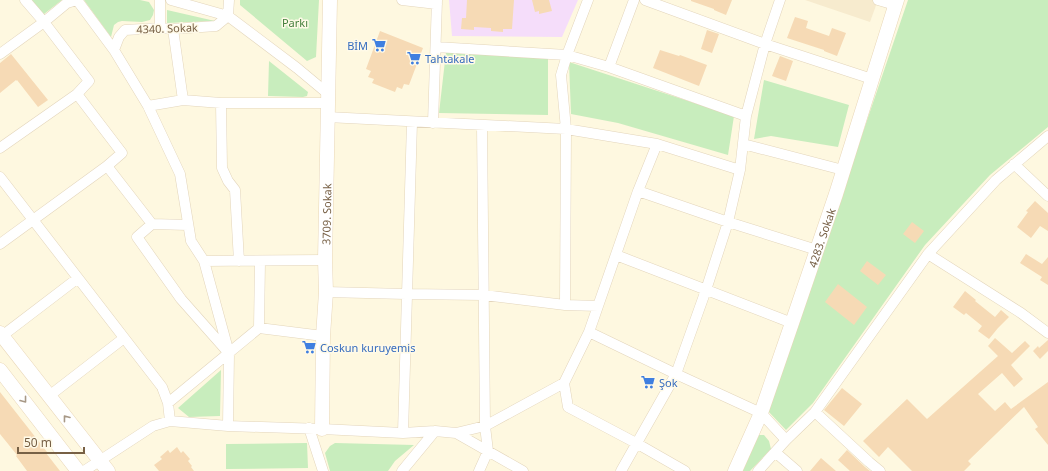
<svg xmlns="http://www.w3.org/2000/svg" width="1048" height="471" viewBox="0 0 1048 471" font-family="'Noto Sans',sans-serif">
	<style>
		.residential { fill: #f7ebce }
		.education { fill: #f5ddfa }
		.green { fill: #c8edbd }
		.building { fill: #f6dab5 }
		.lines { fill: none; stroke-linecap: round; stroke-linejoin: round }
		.street-casing { stroke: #e3d5bb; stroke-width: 11 }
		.secondary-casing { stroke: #e9d7b8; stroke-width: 15 }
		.street { stroke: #fff; stroke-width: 10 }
		.secondary { stroke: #fff; stroke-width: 14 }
		.oneway { stroke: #a79886 }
		.labels { text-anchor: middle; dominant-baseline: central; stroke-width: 3; stroke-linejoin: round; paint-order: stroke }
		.park-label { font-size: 11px; fill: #447f3c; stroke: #fffae8 }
		.street-label { font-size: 11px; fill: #776045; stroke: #fffae8 }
		.shop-label { font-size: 11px; fill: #366cbe; stroke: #fffae8; text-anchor: start }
	</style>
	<rect width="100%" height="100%" fill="#fef8e0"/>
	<path class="residential" d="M805,0H878L870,22Z"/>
	<path class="education" d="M449,0H578L562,37L452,36Z"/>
	<path class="green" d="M30,0H62L44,14L39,12Z
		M84,0H140L149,2L154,10L153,15L150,20L142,22L122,21L118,22L114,25L111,37Z
		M240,0H319L316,57L307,61L240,5Z
		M908,0H1048V127L990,175L925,245L813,403L786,430L768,411Z
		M167,10L215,21L167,23Z
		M446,52L548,58V115L439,113Z
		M269,61L308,92L307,96L303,97L268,96Z
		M569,62L734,116L728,155L618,123L571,114Z
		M764,80L849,105L838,147L771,136L754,139Z
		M221,370L220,416L189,417L178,408Z
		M759,435H764L769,441L771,449L750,471H741Z
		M307,443L308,468L226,469V444Z
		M335,443L414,445L395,461L388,471H330L325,453L330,446Z"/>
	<path class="building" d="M467,0H514L512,29H503V32L491,31V28L474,27V30L461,29L462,18H466Z
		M532,0H549L552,11L539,14V11L535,12Z
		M691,0H732L726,15L714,10V9L691,1Z
		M795,17L808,21L806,28L829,36L832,28L846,33L837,56L824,51V50L787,38Z
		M707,30L719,34L712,53L701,49Z
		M380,31L423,48L409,85L404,84L402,89L397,87L395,92L372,83L374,79L368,77L371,71L366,69Z
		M660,50L679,56L680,55L707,65L699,86L653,68Z
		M11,54L48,100L38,107L17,80V81L16,80L0,93V63Z
		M780,56L793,61L786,81L772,76Z
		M1035,201L1048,213V231L1040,226L1031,238L1017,227L1028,212L1026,211Z
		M912,222L924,231L915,243L903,234Z
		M1026,254L1042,264L1048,257V285L1040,280L1042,277L1020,263Z
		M867,261L886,275L878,285L860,271Z
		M838,284L867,307L854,325L825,302Z
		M965,291L976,300L975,301L995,317L1001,310L1009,317L998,328L989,339L978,331L982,326L966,313L964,315L953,307Z
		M995,338L1012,353L1025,341L1030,346L1011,365L1023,379L1014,387L1002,373L978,394L995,411L1005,402L1011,409L1048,382V445L1035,429L1038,427L1024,407L968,461L971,464L964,471H912L888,447L879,457L863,441L907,399L927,419L998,356L988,346Z
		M1048,340V351L1040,359L1033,351L1038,346L1039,348Z
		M842,388L862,404L844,426L824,410Z
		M0,392L47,452L46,453L60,471H27L16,456L17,455L0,434Z
		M177,447L181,453L183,451L190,459L188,461L192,466L191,467L194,471H159L154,465L162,459L160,457L168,450L170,453Z
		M847,450L865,467L870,471H850L838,460Z
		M821,458L836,471H810Z"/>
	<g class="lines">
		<defs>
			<path id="street" d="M25,0L44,22L67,3L77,0L114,50L148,106L180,174L191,241L204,261L229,353L228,426
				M171,0L228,16L297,68L327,93
				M402,0L437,4
				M645,0L765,44L872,79
				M878,0L895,5
				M160,28V0
				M173,29L183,100
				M436,47L567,55L609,67L746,116
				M114,50L119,37L125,30L160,28L173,29L216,26L228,16L229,0
				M0,54L44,22L89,81L77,94L122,153L107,166L152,224L137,237L181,299L227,351
				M609,67L634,0
				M221,103L222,168L228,181L235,190L239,261
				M148,106L183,100L221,103H327
				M327,117L566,129L657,144L740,170
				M433,123L437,0
				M743,144L843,170
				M0,148L77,94
				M1014,164L1048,196
				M0,177L162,387L168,403L170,421
				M638,191L728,222L817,250
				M152,224L188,225
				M0,244L107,166
				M928,254L1021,313L1048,333
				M616,255L792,323
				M204,261L325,260
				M326,292L406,294L484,295L565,305L598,306
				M565,305L566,129L561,75L567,55L588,0
				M259,328L260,261
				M589,332L676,374L761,413L786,440
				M2,336L78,278
				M564,383L568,407L636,443L685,471
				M49,396L124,338
				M168,403L259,328L323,336
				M815,412L869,462L880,471
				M309,428L323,471
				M403,433L412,122
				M456,433L523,471
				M775,452L797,471
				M84,471L153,426L170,421L228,426L322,429L403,433L435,431L456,433L485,426L564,383L589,332L638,191L657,144
				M402,471L435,431
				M479,471L488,451L485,426L482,125
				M621,471L676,374L706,290L728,222L740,170L746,116L765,44L780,0
				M758,471L786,440L815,412L928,254L996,180L1048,136"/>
			<g id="secondary">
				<path d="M0,333L108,471"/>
				<path d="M0,370L78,471"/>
				<path id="s1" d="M322,429L323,336L326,292L325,260L330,0"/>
				<path id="s2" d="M735,471L761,413L792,323L836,194L897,0"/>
			</g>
		</defs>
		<use href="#street" class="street-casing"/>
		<use href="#secondary" class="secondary-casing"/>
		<use href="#street" class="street"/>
		<use href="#secondary" class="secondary"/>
	</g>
	<defs><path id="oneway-chevron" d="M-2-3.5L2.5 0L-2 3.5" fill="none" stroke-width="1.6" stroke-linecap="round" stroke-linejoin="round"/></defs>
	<g class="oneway">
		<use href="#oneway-chevron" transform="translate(24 400) rotate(52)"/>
		<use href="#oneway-chevron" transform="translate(66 418) rotate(-128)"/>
	</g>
	<defs>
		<symbol id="supermarket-bare" viewBox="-9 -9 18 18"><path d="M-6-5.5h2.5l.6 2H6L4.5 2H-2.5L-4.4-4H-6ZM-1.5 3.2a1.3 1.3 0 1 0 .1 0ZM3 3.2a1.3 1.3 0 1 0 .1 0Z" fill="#3f7fe0" stroke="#fffae8" stroke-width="2.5" paint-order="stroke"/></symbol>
	</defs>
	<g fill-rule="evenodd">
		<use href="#supermarket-bare" x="369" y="35" width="20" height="20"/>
		<use href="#supermarket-bare" x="404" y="48" width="20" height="20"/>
		<use href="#supermarket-bare" x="299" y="337" width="20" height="20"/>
		<use href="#supermarket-bare" x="638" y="372" width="20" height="20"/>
	</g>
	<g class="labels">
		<g class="park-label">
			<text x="295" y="22">Parkı</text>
		</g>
		<g class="street-label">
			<text transform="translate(167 28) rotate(-2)">4340. Sokak</text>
			<text stroke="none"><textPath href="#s1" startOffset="215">3709. Sokak</textPath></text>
			<text stroke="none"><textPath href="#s2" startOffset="249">4283. Sokak</textPath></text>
		</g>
		<g class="shop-label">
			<text x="368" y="45" text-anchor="end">BİM</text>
			<text x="425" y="58">Tahtakale</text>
			<text x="320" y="347">Coskun kuruyemis</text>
			<text x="659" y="382">Şok</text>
		</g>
	</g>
	<path d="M18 447v6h66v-6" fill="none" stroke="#776045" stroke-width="2"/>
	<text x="24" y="447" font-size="12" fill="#776045" stroke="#fffae8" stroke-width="3" paint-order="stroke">50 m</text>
</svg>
